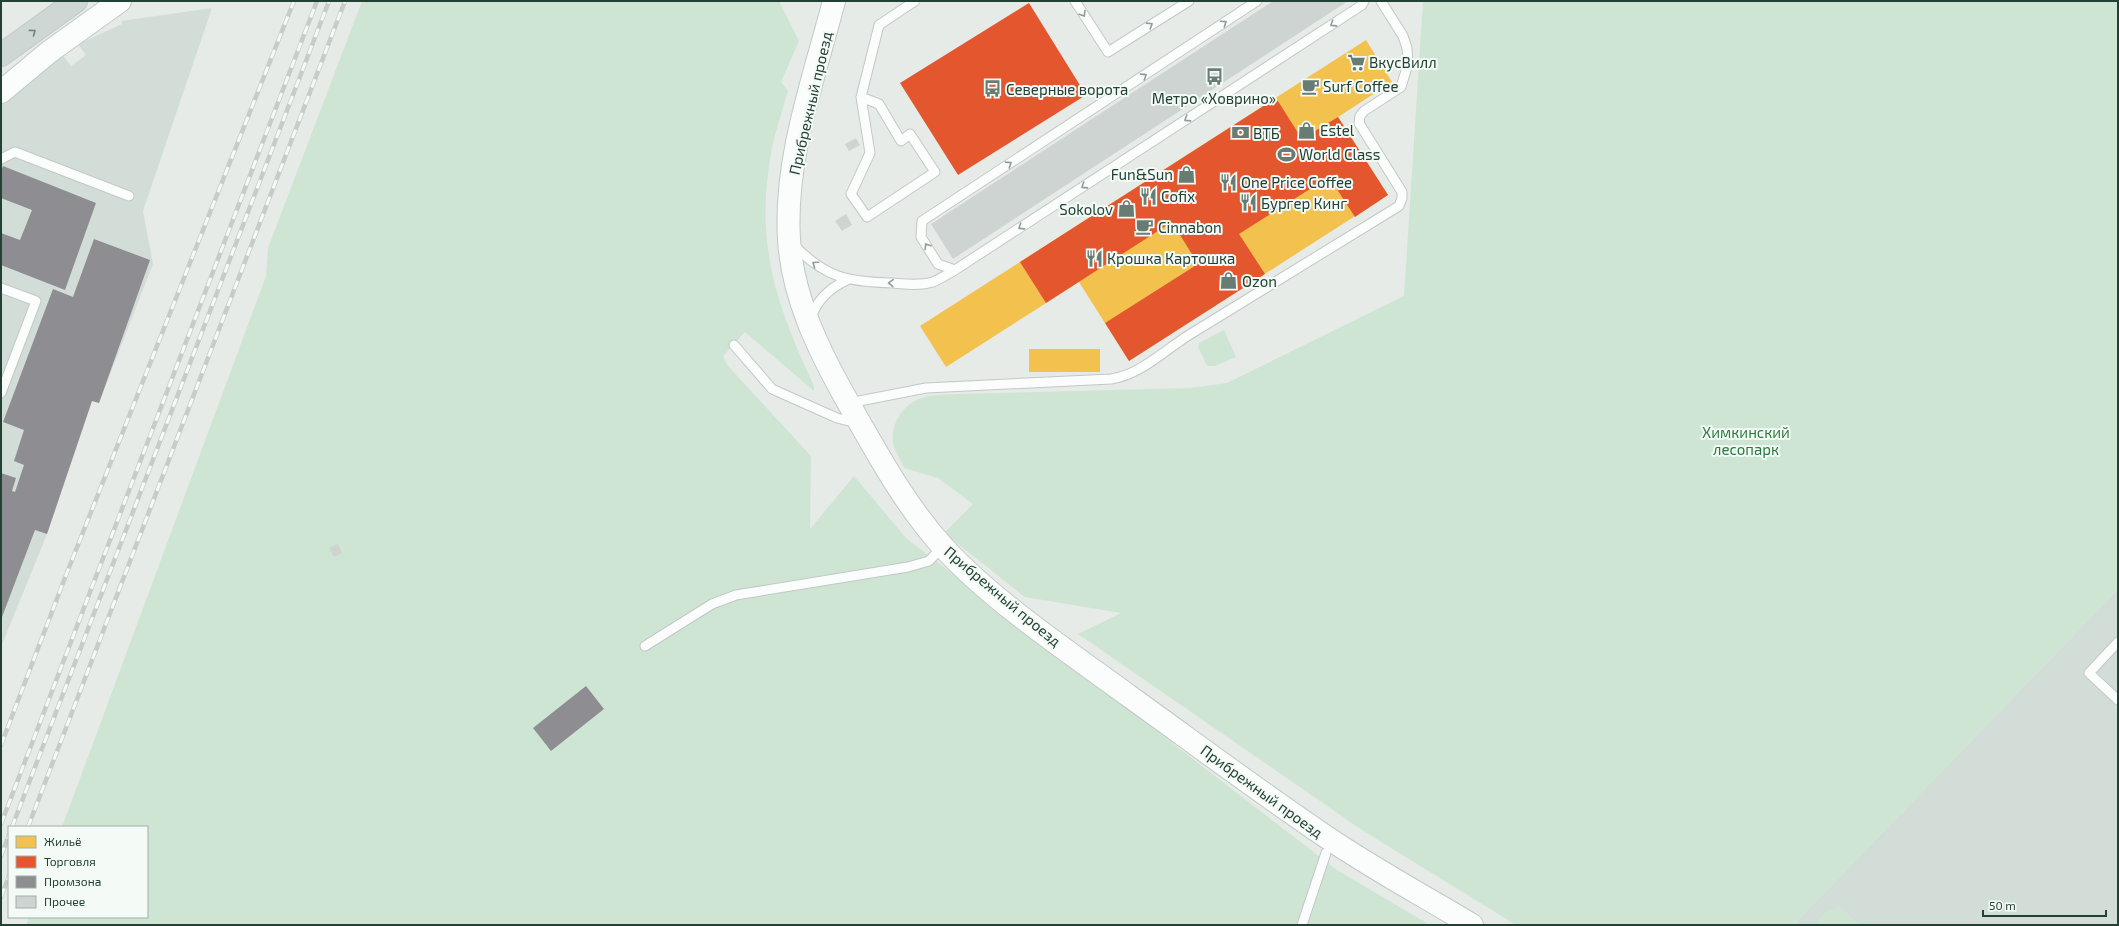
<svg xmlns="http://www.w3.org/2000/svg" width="2119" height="926" viewBox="0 0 2119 926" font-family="'Exo 2',sans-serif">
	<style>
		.built { fill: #d3ddd8 }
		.green { fill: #cee5d3 }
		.homes { fill: #f2c14e }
		.shops { fill: #e4572e }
		.industry { fill: #8d8d92 }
		.building { fill: #ced4d1 }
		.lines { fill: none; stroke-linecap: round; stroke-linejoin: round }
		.lane-casing { stroke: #c3c8c5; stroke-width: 11 }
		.secondary-casing { stroke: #c1c9c5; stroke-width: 24 }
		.primary-casing { stroke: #c2cac7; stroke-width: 24 }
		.lane { stroke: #fbfcfc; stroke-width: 9 }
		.secondary { stroke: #fbfcfc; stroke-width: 22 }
		.primary { stroke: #ced7d3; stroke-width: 22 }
		.rail-casing { stroke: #c7ccc9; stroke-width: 4.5 }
		.rail { stroke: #f4faf6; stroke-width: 3; stroke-dasharray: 9; stroke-linecap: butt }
		.oneway { stroke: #8e9e98 }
		.oneway2 { stroke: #6f847c }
		.labels { text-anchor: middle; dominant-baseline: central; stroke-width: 4; stroke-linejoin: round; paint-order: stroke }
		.poi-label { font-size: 15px; fill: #224034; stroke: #f4faf6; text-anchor: start }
		.street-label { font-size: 15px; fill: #224034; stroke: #f4faf6 }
		.park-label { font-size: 15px; fill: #2a793f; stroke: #f4faf6 }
	</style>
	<rect width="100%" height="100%" fill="#e6ebe8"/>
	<path class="built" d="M212,8L143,211L153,264L99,403L92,401L47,534L1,647V100L61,53L71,66L86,55L78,44L122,24L121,21Z
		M2118,589V925H1793Z"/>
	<path class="green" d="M362,1H779L799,41L781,82L788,91C782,112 775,132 771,153C755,245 776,304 814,386V391L745,332L723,356L728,366L811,456L810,529L854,476L906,538L1337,870L1430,925H26L29,917H147V827H62L266,276L268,248Z
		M1423,1H2118V589L1793,925H1516L1362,830L1078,634L1121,613L1025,597L944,533L973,504L938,478L904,468C901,460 894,450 893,442C891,424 902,406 919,399C930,394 944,395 956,394L1190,388L1227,383L1404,296Z
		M1224,330L1236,357L1215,366H1207L1198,347L1199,343Z
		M1838,906L1861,925H1815L1823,914Z"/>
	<path class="homes" d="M1366,40L1392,82L1338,117L1388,195L1129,361L1079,282L946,367L920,326Z
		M1029,349H1100V372H1029Z"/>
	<path class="shops" d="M1029,3L1086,95L958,175L900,83Z
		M1276,98L1302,139L1338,117L1388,195L1355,217L1329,177L1239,234L1265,274L1129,361L1105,323L1198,264L1172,222L1046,303L1020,262Z"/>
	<path class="industry" d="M3,166L96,203L65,290L1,265V233L20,240L32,210L1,198V171Z
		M94,239L150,260L99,403L92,401L47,534L35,530L2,617L1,473L16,478L12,491L15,492L24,465L14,461L24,430L3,422L53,289L73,297Z
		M586,686L604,709L551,751L533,728Z"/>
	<path class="building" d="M1273,1H1348L953,259L931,224Z
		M856,138L860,145L849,151L845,144Z
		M846,214L852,225L842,231L835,221Z
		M338,544L342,553L334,557L329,548Z"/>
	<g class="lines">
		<defs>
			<path id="lane" d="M1075,1L1108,52L1189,1
				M861,97L879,104L901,141L910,134L935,172L867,217L851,194L870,153L861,97L879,25L915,1
				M1,159L15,152L129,196
				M793,244C825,278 848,282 893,283C906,284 920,286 933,282C940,279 948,274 955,270L1362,5L1364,1
				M955,270L938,264L921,237L922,221L1257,1
				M1,288L36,301L1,393
				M811,318C817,299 830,288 847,280
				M734,345L772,389L837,418L857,423
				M849,403L926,388L1111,379C1140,375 1165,350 1189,335C1259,292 1329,249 1399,206L1402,198V192L1359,123L1360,116L1364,111L1401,87L1408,64L1407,48L1403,36L1381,1
				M2118,642L2089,673L2118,700
				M645,646L712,604L736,595L908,567L929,561L943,546
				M1302,925L1326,853"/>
			<path id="secondary" d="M834,1C814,78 784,159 789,239C792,295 818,349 845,397C875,449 903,503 944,548C995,603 1069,652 1129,696C1193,742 1257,790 1322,834C1370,867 1422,895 1472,925
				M1,92L49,52L120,1"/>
			<path id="primary" d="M1,55L76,1"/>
		</defs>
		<use href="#lane" class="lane-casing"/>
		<use href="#secondary" class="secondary-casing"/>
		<use href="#primary" class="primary-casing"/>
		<use href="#lane" class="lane"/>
		<use href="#secondary" class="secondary"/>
		<use href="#primary" class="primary"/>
		<defs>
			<path id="rail" d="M1,745L68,570L294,1
				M1,824L317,1
				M12,827L329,1
				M28,827L345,1
				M1,856L9,835
				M1,897L9,876"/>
		</defs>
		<use href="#rail" class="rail-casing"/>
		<use href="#rail" class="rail"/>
	</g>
	<defs><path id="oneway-chevron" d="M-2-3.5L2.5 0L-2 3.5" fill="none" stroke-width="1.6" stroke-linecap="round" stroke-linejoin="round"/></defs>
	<g class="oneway">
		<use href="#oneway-chevron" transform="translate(1083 14) rotate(58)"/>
		<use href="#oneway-chevron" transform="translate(1224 23) rotate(-34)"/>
		<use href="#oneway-chevron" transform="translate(1333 24) rotate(147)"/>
		<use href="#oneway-chevron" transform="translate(1150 25) rotate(-32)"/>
		<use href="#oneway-chevron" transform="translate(1144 76) rotate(-33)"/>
		<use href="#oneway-chevron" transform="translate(1187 119) rotate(147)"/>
		<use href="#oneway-chevron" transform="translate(1009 164) rotate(-33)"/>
		<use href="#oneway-chevron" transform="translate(1084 186) rotate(147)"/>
		<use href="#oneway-chevron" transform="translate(1021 227) rotate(147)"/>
		<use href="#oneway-chevron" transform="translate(927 246) rotate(-122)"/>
		<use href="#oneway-chevron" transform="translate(815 264) rotate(-145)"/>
		<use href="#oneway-chevron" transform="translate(891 283) rotate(-178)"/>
	</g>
	<use class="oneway2" href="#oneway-chevron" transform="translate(33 32) rotate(-36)"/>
	<defs>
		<symbol id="supermarket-bare" viewBox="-9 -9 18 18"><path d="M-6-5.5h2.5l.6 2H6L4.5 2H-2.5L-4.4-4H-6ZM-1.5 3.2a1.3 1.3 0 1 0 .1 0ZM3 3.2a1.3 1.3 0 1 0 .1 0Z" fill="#677c73" stroke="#f4faf6" stroke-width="2.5" paint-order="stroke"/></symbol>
		<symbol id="bus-bare" viewBox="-9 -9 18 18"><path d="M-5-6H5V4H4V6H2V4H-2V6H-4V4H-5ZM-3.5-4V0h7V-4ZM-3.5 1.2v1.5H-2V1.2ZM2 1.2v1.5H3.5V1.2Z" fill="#677c73" stroke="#f4faf6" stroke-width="2.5" paint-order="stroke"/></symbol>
		<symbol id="cafe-bare" viewBox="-9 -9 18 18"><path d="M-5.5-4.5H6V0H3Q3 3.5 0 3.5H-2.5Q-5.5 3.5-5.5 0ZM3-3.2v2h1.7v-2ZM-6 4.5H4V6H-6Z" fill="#677c73" stroke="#f4faf6" stroke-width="2.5" paint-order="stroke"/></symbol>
		<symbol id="shop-bare" viewBox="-9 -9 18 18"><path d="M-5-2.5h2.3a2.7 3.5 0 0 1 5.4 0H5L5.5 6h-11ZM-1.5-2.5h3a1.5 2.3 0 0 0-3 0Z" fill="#677c73" stroke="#f4faf6" stroke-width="2.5" paint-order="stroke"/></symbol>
		<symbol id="bank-bare" viewBox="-9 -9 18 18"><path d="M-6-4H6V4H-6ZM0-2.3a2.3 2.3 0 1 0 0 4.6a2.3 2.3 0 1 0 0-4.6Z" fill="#677c73" stroke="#f4faf6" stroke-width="2.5" paint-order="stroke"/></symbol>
		<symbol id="stadium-bare" viewBox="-9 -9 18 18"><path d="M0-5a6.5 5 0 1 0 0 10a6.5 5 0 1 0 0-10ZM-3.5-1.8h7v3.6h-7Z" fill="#677c73" stroke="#f4faf6" stroke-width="2.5" paint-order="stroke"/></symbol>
		<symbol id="restaurant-bare" viewBox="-9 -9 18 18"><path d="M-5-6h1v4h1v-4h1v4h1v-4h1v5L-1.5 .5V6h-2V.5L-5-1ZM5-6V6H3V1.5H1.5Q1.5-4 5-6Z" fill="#677c73" stroke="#f4faf6" stroke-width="2.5" paint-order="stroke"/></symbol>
	</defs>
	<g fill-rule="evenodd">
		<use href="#supermarket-bare" x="1344" y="50" width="25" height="25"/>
		<use href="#bus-bare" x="1202" y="64" width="25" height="25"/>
		<use href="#cafe-bare" x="1298" y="74" width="25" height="25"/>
		<use href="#bus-bare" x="980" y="76" width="25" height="25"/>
		<use href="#shop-bare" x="1294" y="118" width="25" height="25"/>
		<use href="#bank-bare" x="1228" y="120" width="25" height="25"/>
		<use href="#stadium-bare" x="1274" y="142" width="25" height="25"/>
		<use href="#shop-bare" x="1174" y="162" width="25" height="25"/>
		<use href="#restaurant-bare" x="1216" y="170" width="25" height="25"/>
		<use href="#restaurant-bare" x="1136" y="184" width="25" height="25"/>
		<use href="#restaurant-bare" x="1236" y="190" width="25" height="25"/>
		<use href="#shop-bare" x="1114" y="196" width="25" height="25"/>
		<use href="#cafe-bare" x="1132" y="214" width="25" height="25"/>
		<use href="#restaurant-bare" x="1082" y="246" width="25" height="25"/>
		<use href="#shop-bare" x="1216" y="268" width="25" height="25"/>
	</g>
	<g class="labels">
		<g class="poi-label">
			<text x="1369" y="62">ВкусВилл</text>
			<text x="1323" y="86">Surf Coffee</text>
			<text x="1006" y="89">Северные ворота</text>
			<text x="1214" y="98" text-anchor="middle">Метро «Ховрино»</text>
			<text x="1320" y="130">Estel</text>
			<text x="1253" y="133">ВТБ</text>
			<text x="1299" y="154">World Class</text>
			<text x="1173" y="174" text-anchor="end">Fun&amp;Sun</text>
			<text x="1241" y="182">One Price Coffee</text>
			<text x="1161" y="196">Cofix</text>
			<text x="1261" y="203">Бургер Кинг</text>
			<text x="1113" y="209" text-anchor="end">Sokolov</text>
			<text x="1158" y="227">Cinnabon</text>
			<text x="1107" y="258">Крошка Картошка</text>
			<text x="1242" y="281">Ozon</text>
		</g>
		<g class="street-label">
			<text transform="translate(810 103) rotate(-77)">Прибрежный проезд</text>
			<text transform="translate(1003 596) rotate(40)">Прибрежный проезд</text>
			<text transform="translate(1262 791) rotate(36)">Прибрежный проезд</text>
		</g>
		<g class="park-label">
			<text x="1746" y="432">Химкинский<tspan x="1746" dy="17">лесопарк</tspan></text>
		</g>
	</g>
	<rect width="2119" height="926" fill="none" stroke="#224034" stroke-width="4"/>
	<rect x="8" y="826" width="140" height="92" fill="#f4faf6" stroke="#a0b0a8"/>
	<rect x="16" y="836" width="20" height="12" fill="#f2c14e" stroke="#a0b0a8"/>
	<text x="44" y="846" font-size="12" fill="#224034">Жильё</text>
	<rect x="16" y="856" width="20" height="12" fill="#e4572e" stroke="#a0b0a8"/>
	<text x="44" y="866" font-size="12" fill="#224034">Торговля</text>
	<rect x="16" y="876" width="20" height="12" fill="#8d8d92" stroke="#a0b0a8"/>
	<text x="44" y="886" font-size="12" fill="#224034">Промзона</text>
	<rect x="16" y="896" width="20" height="12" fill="#ced4d1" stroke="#a0b0a8"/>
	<text x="44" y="906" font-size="12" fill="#224034">Прочее</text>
	<path d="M1983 910v6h123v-6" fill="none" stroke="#224034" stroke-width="2"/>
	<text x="1989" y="910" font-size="12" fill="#224034" stroke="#f4faf6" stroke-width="3" paint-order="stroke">50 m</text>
</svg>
